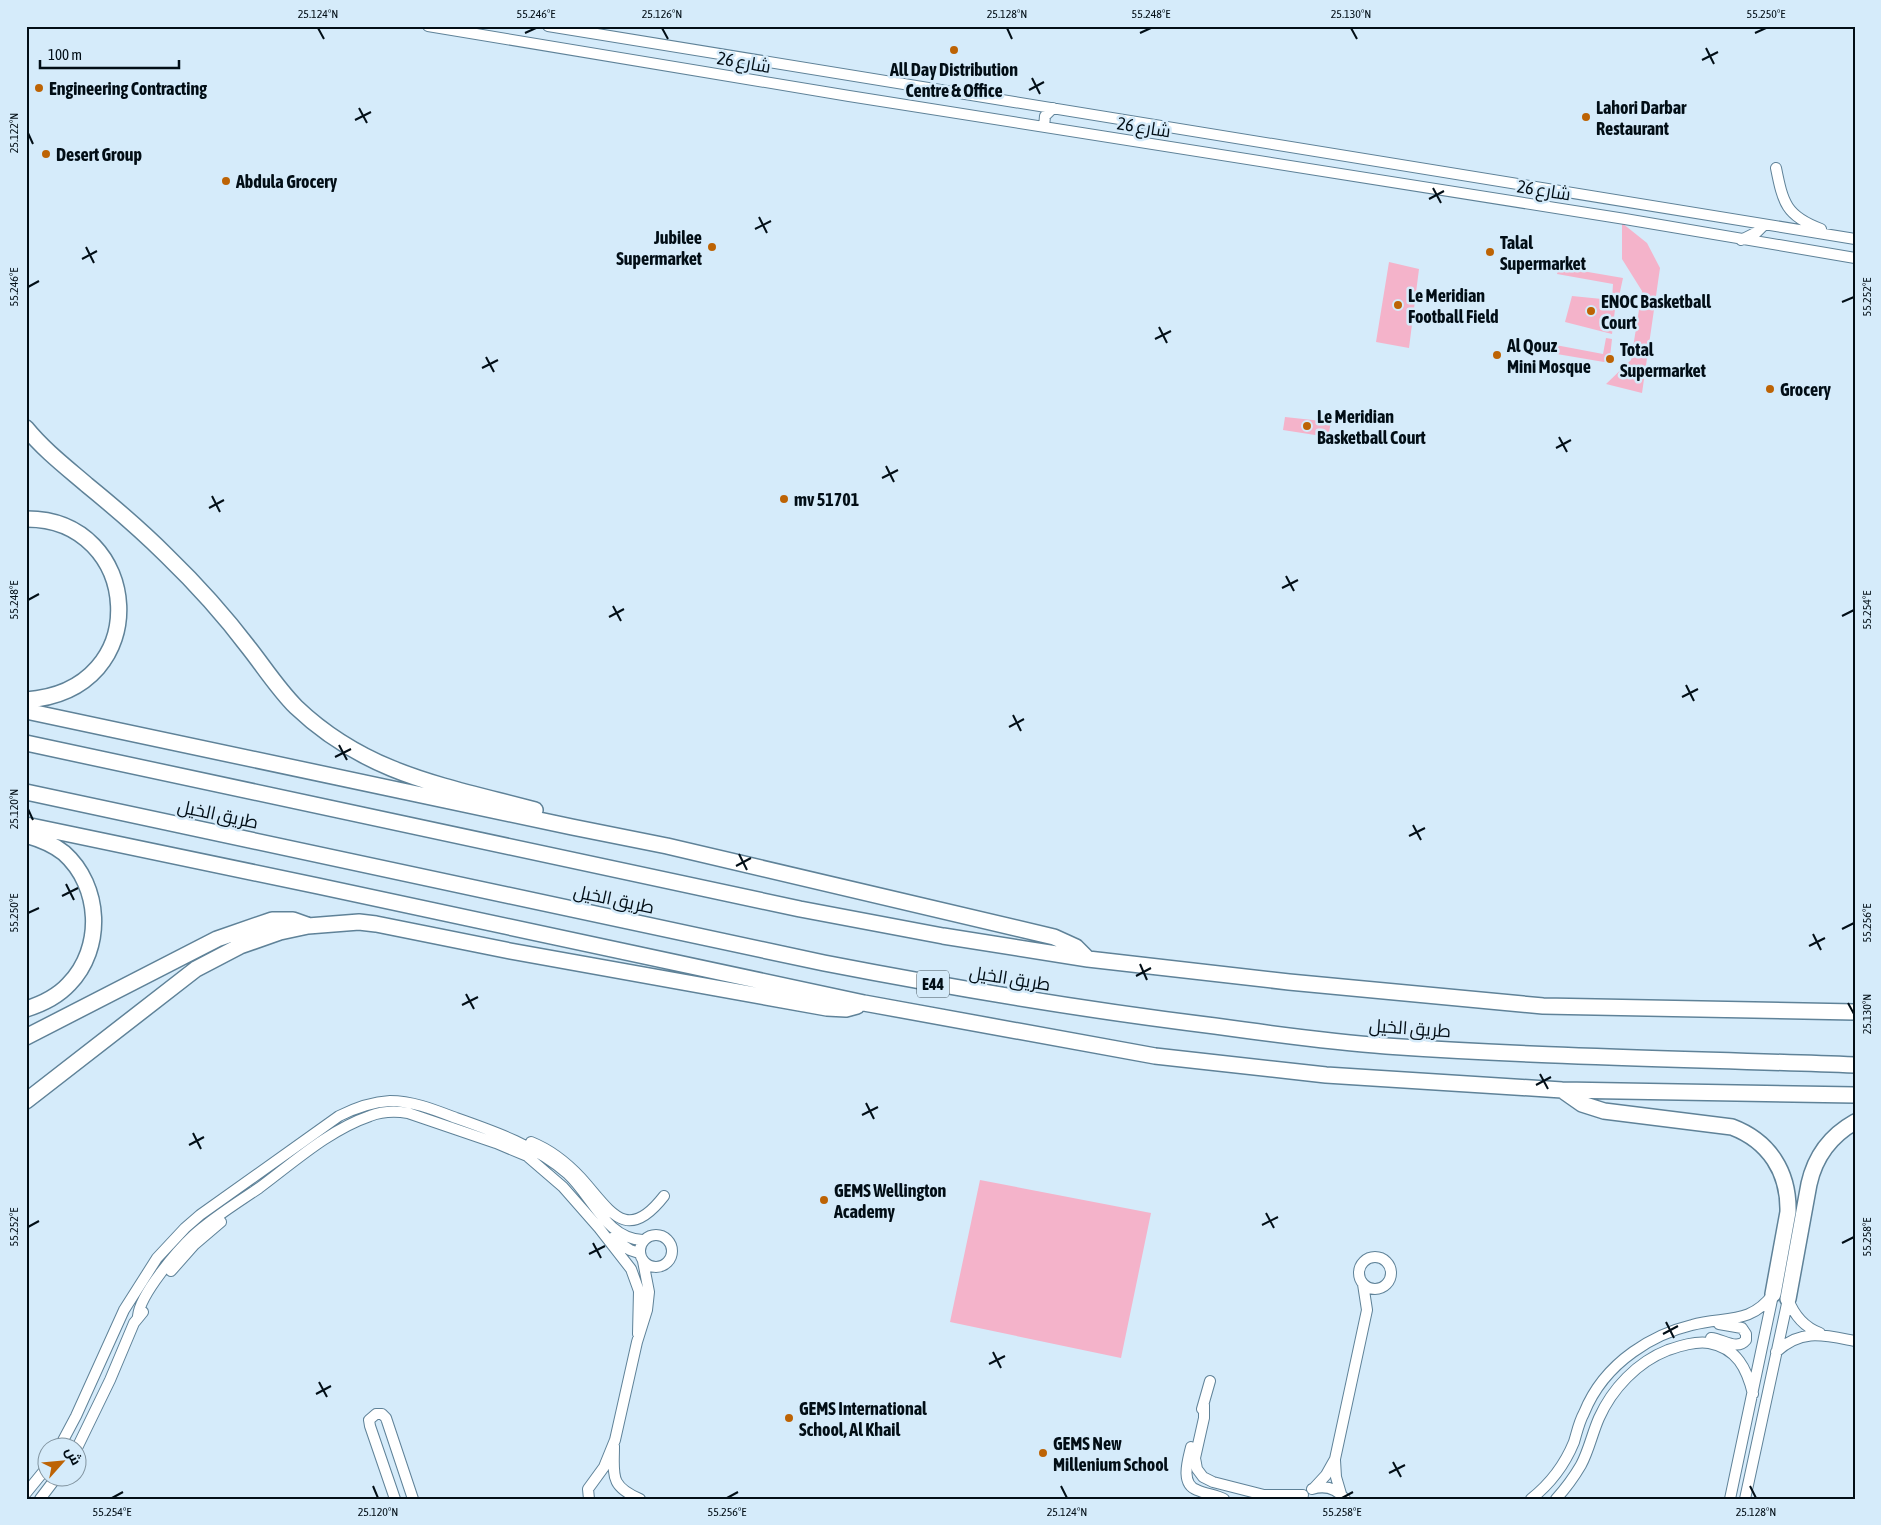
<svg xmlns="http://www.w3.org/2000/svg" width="1881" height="1525" viewBox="0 0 1881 1525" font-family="'Asap Condensed',Cairo,sans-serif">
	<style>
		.green { fill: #f4b3ca }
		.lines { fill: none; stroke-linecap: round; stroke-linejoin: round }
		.minor-casing { stroke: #5f8298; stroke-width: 12 }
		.highway-casing { stroke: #5f8298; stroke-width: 18 }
		.minor { stroke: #fff; stroke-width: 10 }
		.highway { stroke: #fff; stroke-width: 15 }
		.ticks { fill: none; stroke: #020e16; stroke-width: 2 }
		.poi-dot { fill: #bd6304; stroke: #d5ebfa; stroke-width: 2 }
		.labels { text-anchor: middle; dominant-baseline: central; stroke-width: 5; stroke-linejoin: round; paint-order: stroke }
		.shield { fill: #d5ebfa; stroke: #41505a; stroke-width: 1 }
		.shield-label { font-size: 16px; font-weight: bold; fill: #020e16 }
		.street-label { font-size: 18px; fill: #020e16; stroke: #d5ebfa }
		.poi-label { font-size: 18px; font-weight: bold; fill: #020e16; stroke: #d5ebfa; text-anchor: start }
		.neatline { fill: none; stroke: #020e16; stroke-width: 2 }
		.ticks-label { font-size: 12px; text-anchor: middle; fill: #020e16 }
	</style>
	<rect width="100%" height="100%" fill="#d5ebfa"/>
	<path class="green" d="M1622,223L1647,243L1660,268L1642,393L1606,384L1631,360L1642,291L1622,259Z
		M1389,262L1419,269L1409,348L1376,342Z
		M1559,267L1623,278L1618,301H1616L1612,334L1565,322L1572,296L1612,300L1613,284L1557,274Z
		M1606,338L1612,339L1610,357L1604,362L1545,352V343L1603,354Z
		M1285,417L1331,422L1328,437L1283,430Z
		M980,1180L1151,1213L1121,1358L950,1322Z"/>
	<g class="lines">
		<defs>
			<path id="minor" d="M428,26L849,96L1625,219L1855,258
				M548,26L1855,239
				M1044,127L1045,116L1053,108
				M1776,168C1783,203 1786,216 1821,229
				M1741,240L1757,232L1764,225
				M531,1142C551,1150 567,1163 581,1178C610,1210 626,1245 664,1196
				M640 1251a16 16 0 1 1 32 0a16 16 0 1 1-32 0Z
				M612,1238L630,1250L639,1253
				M1359 1273a16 16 0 1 1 32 0a16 16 0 1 1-32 0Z
				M171,1271L194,1245L221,1222
				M1788,1299C1794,1315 1804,1327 1820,1333
				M138,1316C140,1294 178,1250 194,1235C214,1217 237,1203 259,1188C294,1162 329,1130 370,1116C383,1111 395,1111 408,1113L496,1143L527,1156L563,1187L599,1228L631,1269L639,1291L638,1334
				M1711,1338C1723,1339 1737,1351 1746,1340V1334L1742,1328L1719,1324
				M1776,1352C1802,1328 1824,1335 1855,1341
				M1204,1405V1418L1195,1458L1197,1469L1203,1477L1213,1482L1264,1495H1303
				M1202,1409L1210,1381
				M614,1446C614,1475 609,1486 640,1499
				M1191,1447C1188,1460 1180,1484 1197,1490C1206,1494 1216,1495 1224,1499
				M59,1448L76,1416L124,1310L157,1258L185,1228L200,1215L339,1116C355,1108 371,1102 390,1101C413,1101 435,1110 456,1118C496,1132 536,1146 568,1174C592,1196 607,1240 643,1240
				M77,1448L110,1380L134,1323L143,1312
				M1335,1460L1336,1477L1341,1494
				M1314,1488L1326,1475L1335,1459L1367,1310L1363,1284
				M1312,1489C1325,1485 1336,1488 1345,1499
				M26,1493L48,1466
				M40,1499L56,1478
				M395,1499L370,1426L369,1420L376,1414H382L386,1418L413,1499
				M589,1499L588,1489L604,1467L615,1440L637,1342L647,1310L649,1292L643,1261
				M1531,1499C1550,1484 1565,1464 1574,1442C1577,1432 1579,1422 1584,1413C1594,1388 1612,1367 1633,1352C1651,1339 1671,1330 1692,1325C1724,1316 1751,1325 1773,1294
				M1556,1499C1566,1488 1574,1477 1581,1465C1589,1450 1592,1434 1599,1418C1612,1389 1637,1362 1668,1350C1680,1346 1695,1341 1709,1343C1737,1348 1747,1369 1753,1394
				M1730,1499L1773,1295
				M1745,1499L1788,1299"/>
			<path id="highway" d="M26,428C44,450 66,467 87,485C114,507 141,530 166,555C196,584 224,615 249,648C264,667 278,689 296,707C366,774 445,786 535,810
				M26,519C142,518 157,691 26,700
				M26,711L572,827L667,846L1054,937L1076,947L1088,959
				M26,743L800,909L943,936L1088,959L1289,982L1543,1006L1855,1012
				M26,792L824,963C953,988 1084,1010 1215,1026C1272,1034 1329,1042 1386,1046C1542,1057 1699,1059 1855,1065
				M26,825L318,886L864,1003L1155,1056L1326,1075L1562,1090L1855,1095
				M26,835C40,839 53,844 64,853C101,886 104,948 69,984C58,996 42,1004 26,1009
				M26,1037L217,939L272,920H293L307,925
				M1562,1090L1582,1104L1604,1111L1732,1127C1769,1141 1789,1172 1788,1212L1773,1294
				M26,1101L196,969L240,946L280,932L308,926L359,922L376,924L510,951L827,1008L846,1009L857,1006
				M1788,1299L1809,1184C1815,1157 1830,1136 1855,1122"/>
		</defs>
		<use href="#minor" class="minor-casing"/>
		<use href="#highway" class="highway-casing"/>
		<use href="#minor" class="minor"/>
		<use href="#highway" class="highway"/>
	</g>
	<path class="ticks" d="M318,28L324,39M662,28L668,39M1007,28L1012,39M1351,28L1357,39M525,33L536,28M1140,33L1151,28M1755,33L1766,28M1706,48L1714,64M1702,60L1718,52M1032,78L1040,94M1029,90L1044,82M359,108L367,123M355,120L371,112M28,133L33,144M1433,188L1441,203M1429,199L1444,191M759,217L767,233M755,229L771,221M86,247L94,263M82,259L97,251M28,287L39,281M1842,302L1854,297M1159,327L1167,343M1155,339L1171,331M486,357L494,372M482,368L498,360M1559,437L1567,452M1556,448L1571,440M886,466L894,482M882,478L898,470M212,496L220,512M209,508L224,500M1286,576L1294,591M1282,588L1298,580M28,600L39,594M613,606L621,621M1842,616L1854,610M609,617L624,609M1686,685L1694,701M1682,697L1698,689M1013,715L1021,731M1009,727L1024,719M339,745L347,760M335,757L351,749M28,809L33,820M1413,825L1421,840M1409,836L1425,828M739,854L747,870M736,866L751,858M66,884L74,900M62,896L78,888M28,913L39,908M1842,929L1854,923M1813,934L1821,950M1809,946L1825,938M1140,964L1147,980M1136,976L1151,968M466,994L474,1009M1848,1003L1854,1014M462,1005L478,997M1540,1074L1548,1089M1536,1085L1551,1077M866,1103L874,1119M862,1115L878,1107M193,1133L201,1149M189,1145L204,1137M1266,1213L1274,1228M1262,1225L1278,1217M28,1227L39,1221M593,1243L601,1258M1842,1243L1854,1237M589,1254L605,1246M1666,1322L1674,1338M1663,1334L1678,1326M993,1352L1001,1368M989,1364L1005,1356M319,1382L327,1397M316,1394L331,1386M1393,1462L1401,1477M1389,1473L1405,1465M373,1486L378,1498M1061,1486L1067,1498M1750,1486L1756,1498M112,1498L123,1492M727,1498L738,1492M1342,1498L1353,1492"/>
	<g class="poi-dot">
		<circle cx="954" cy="50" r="5"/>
		<circle cx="39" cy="88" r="5"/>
		<circle cx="1586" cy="117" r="5"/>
		<circle cx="46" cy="154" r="5"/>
		<circle cx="226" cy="181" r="5"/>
		<circle cx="712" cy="247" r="5"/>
		<circle cx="1490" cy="252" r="5"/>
		<circle cx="1398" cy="305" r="5"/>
		<circle cx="1591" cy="311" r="5"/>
		<circle cx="1497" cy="355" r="5"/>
		<circle cx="1610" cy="359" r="5"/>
		<circle cx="1770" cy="389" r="5"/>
		<circle cx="1307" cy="426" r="5"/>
		<circle cx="784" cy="499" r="5"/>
		<circle cx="824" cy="1200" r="5"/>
		<circle cx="789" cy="1418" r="5"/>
		<circle cx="1043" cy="1453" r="5"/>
	</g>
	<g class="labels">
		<rect class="shield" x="917" y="970.5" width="32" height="27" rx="4"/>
		<g class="shield-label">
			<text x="933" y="984">E44</text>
		</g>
		<g class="street-label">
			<text transform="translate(744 62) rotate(10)">شارع 26</text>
			<text transform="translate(1144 127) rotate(9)">شارع 26</text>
			<text transform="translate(1544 190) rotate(9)">شارع 26</text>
			<text transform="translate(218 814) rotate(12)">طريق الخيل</text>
			<text transform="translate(614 899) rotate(12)">طريق الخيل</text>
			<text transform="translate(1010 978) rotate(9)">طريق الخيل</text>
			<text transform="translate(1410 1028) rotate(4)">طريق الخيل</text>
		</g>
		<g class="poi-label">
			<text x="954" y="69" text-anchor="middle">All Day Distribution<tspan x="954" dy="21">Centre &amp; Office</tspan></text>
			<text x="49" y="88">Engineering Contracting</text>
			<text x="1596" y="107">Lahori Darbar<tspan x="1596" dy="21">Restaurant</tspan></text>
			<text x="56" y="154">Desert Group</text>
			<text x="236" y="181">Abdula Grocery</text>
			<text x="702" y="237" text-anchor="end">Jubilee<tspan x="702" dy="21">Supermarket</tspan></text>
			<text x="1500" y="242">Talal<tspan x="1500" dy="21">Supermarket</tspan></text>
			<text x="1408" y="295">Le Meridian<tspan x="1408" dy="21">Football Field</tspan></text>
			<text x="1601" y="301">ENOC Basketball<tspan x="1601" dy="21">Court</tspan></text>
			<text x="1507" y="345">Al Qouz<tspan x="1507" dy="21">Mini Mosque</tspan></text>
			<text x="1620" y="349">Total<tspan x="1620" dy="21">Supermarket</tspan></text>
			<text x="1780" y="389">Grocery</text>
			<text x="1317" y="416">Le Meridian<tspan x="1317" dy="21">Basketball Court</tspan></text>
			<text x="794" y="499">mv 51701</text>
			<text x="834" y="1190">GEMS Wellington<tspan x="834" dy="21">Academy</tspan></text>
			<text x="799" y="1408">GEMS International<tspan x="799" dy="21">School, Al Khail</tspan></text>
			<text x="1053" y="1443">GEMS New<tspan x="1053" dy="21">Millenium School</tspan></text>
		</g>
	</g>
	<rect width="1881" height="1525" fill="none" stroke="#d5ebfa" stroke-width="55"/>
	<g transform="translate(62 1462) rotate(63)"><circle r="24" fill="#d5ebfa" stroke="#81939f"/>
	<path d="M0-4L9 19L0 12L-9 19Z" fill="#bd6304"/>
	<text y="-8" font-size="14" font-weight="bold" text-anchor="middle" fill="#020e16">ش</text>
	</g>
	<path d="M40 60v8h139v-8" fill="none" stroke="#020e16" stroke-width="2.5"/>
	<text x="48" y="60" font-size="15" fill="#020e16" stroke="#d5ebfa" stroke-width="4" paint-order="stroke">100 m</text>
	<rect x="28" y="28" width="1826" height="1470" class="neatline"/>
	<g class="ticks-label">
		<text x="318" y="18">25.124°N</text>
		<text x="536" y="18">55.246°E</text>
		<text x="662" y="18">25.126°N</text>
		<text x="1007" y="18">25.128°N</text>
		<text x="1151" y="18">55.248°E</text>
		<text x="1351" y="18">25.130°N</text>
		<text x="1766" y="18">55.250°E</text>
		<text transform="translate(14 133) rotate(-90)" y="4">25.122°N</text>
		<text transform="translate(14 287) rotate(-90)" y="4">55.246°E</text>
		<text transform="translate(1867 297) rotate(-90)" y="4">55.252°E</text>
		<text transform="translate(14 600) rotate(-90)" y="4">55.248°E</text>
		<text transform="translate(1867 610) rotate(-90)" y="4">55.254°E</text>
		<text transform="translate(14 809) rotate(-90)" y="4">25.120°N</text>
		<text transform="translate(14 913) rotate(-90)" y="4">55.250°E</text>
		<text transform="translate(1867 923) rotate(-90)" y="4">55.256°E</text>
		<text transform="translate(1867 1014) rotate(-90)" y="4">25.130°N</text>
		<text transform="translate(14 1227) rotate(-90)" y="4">55.252°E</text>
		<text transform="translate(1867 1237) rotate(-90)" y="4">55.258°E</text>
		<text x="112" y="1516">55.254°E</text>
		<text x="378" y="1516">25.120°N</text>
		<text x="727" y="1516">55.256°E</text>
		<text x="1067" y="1516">25.124°N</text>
		<text x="1342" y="1516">55.258°E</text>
		<text x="1756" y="1516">25.128°N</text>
	</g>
</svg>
